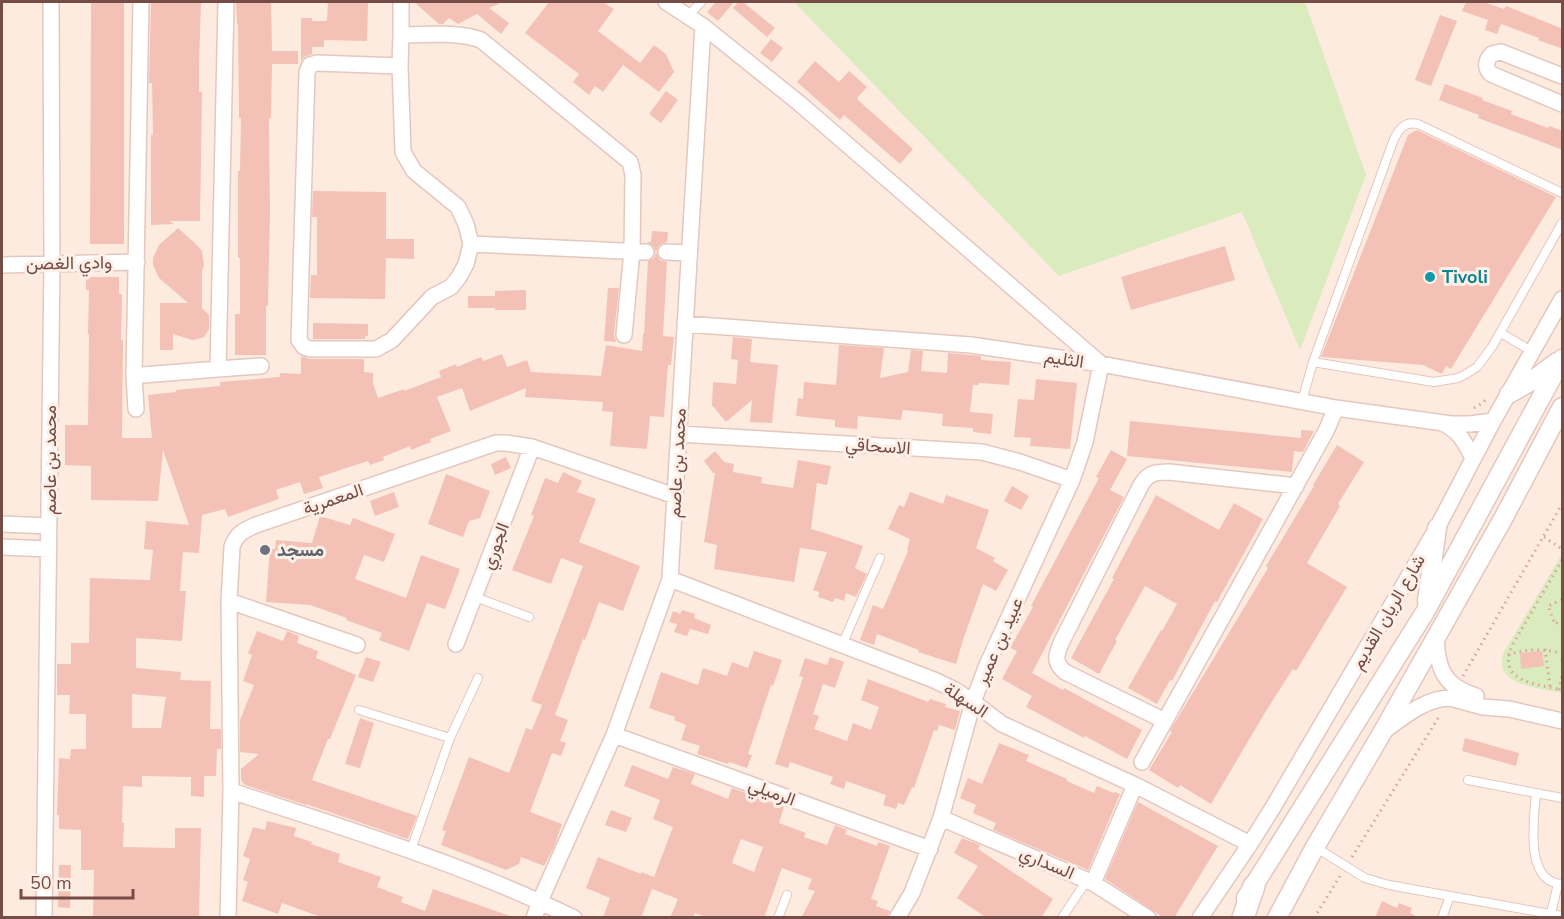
<svg xmlns="http://www.w3.org/2000/svg" width="1564" height="919" viewBox="0 0 1564 919" font-family="'Nunito Sans',Vazirmatn,sans-serif">
	<style>
		.green { fill: #daebbe }
		.building { fill: #f4c1b6; fill-rule: evenodd }
		.lines { fill: none; stroke-linecap: round; stroke-linejoin: round }
		.service-casing { stroke: #e4c7be; stroke-width: 10 }
		.minor-casing { stroke: #e4c7be; stroke-width: 18 }
		.tertiary-casing { stroke: #e4c7be; stroke-width: 21 }
		.secondary-casing { stroke: #e9c6bb; stroke-width: 24 }
		.path { stroke: #d8a49a; stroke-width: 3; stroke-dasharray: 1.5 4.5; stroke-linecap: butt }
		.service { stroke: #fff; stroke-width: 8 }
		.minor { stroke: #fff; stroke-width: 15 }
		.tertiary { stroke: #fff; stroke-width: 18 }
		.secondary { stroke: #fff; stroke-width: 21 }
		.culture-dot { fill: #0f9aa8; stroke: #fff0e7; stroke-width: 2 }
		.worship-dot { fill: #6b7280; stroke: #fff0e7; stroke-width: 2 }
		.labels { text-anchor: middle; dominant-baseline: central; stroke-width: 6; stroke-linejoin: round; paint-order: stroke }
		.street-label { font-size: 18px; fill: #754c46; stroke: #fff0e7 }
		.culture-label { font-size: 18px; font-weight: bold; fill: #0d838f; stroke: #fff0e7; text-anchor: start }
		.worship-label { font-size: 18px; font-weight: bold; fill: #5b616d; stroke: #fff0e7; text-anchor: start }
	</style>
	<rect width="100%" height="100%" fill="#fdebe0"/>
	<path class="green" d="M794,2H1305L1366,175L1300,350L1242,212L1059,276Z
		M1562,554V693C1540,688 1488,685 1505,650Z"/>
	<path class="building" d="M91,2H124V244H90Z
		M151,2H201L199,66V92H202L200,221H169L174,224L151,225V135H153L152,83H149Z
		M236,2H271L272,51H298V64H272L271,118H269L270,214L268,306H266V355H235V314H240V258H238V171H240L241,118H239L238,24H237Z
		M328,2H368L367,41L324,40V47H312V54L304,57L301,61V18H312V21H327Z
		M414,2H503L489,8L509,23L501,34L477,14L458,24L449,18L443,24H439Z
		M549,2H603L614,9L598,31L640,63L654,45L666,54L674,72L659,92L623,65L603,92L595,86L589,95L573,82L579,74L525,33Z
		M716,2H734L718,21L707,12Z
		M738,2H743L775,28L767,37L733,8Z
		M1466,2H1483L1504,9L1506,6L1563,29V49L1538,40L1539,38L1501,24L1497,34L1485,30L1488,20L1462,11Z
		M1440,15L1457,21L1431,86L1415,80Z
		M771,39L783,48L772,62L760,53Z
		M815,61L839,82L849,71L867,87L857,98L859,99L858,100L913,149L900,164L844,115L840,120L797,82Z
		M1445,84L1483,98L1482,100L1512,111L1511,114L1548,128L1549,126L1563,131V150L1478,118L1479,115L1439,100Z
		M666,91L678,100L661,123L649,114Z
		M1417,130L1556,197L1451,369L1446,366L1442,374L1423,365L1321,357L1408,135Z
		M313,191L386,192V239H414V259L386,258L385,299L310,298L311,275H317V217H312Z
		M178,228L197,245L202,251L204,265L202,271V308L209,315V329L204,337L198,339L192,340L173,334V350H160V303H188L159,278L153,265V258L159,245Z
		M652,231L668,232L667,242L661,244L658,247L656,252L660,260L667,262L663,336L674,337L671,365H668L664,417L650,416L647,449L610,446L613,412L602,411L603,402L525,397L526,388L470,411L462,388L437,397L451,431L430,439L431,442L411,450L410,446L383,457L384,460L370,465L368,461L319,477L323,488L304,494L300,482L276,490L279,499L228,517L225,509L202,515L199,553L183,552L180,591H186L182,641L136,638V668L181,672L180,680L211,681L210,729H221V749H217L216,776H204V797L191,796V777L142,776V787L123,786L122,823H124L123,847L175,848V828H201L199,918H93L94,870H81V830L59,829V815H57L59,758L70,759L71,749H86V714H69L70,695H57V664H71V643H89L90,578L150,580L153,550L144,549L146,521L189,525L163,450L158,501L91,500V466L65,465V425H88L89,334H88L89,290H86V277H119V294H122L121,340H123L122,438H152L148,395L176,392V390L220,386V382L280,377V373L301,374V356L310,359H364V372L373,373V383L378,398L404,389V391L441,377L439,371L456,364L457,367L481,357L483,361L502,354L507,367L527,360L531,372L601,376L606,345L642,351L643,334H644L648,261L654,258L656,253L654,247L647,242H651ZM132,694L166,697L161,728H132Z
		M1225,246L1235,280L1131,310L1121,277Z
		M608,288H619L614,334L616,342L604,341Z
		M526,290V310H495V308H468V296H495V291Z
		M313,323L368,324V336H365V339H313Z
		M733,337L752,339L750,362L778,365L772,423L750,422L752,400L726,422L712,405L713,382L736,384L738,360L731,359Z
		M839,345L884,348L880,378L908,372L911,350L923,351L921,371L947,373L948,353L981,356V360L1011,362L1009,385L979,383V385H973L970,412L993,414L991,434L973,432V428L942,426L943,414L903,410L901,420L858,416L857,429L835,427V420L796,416L798,398L803,399L804,382L836,385Z
		M1036,379L1077,383L1070,449L1030,446L1031,438L1014,437L1018,399L1034,400Z
		M1130,421L1301,438V430L1314,431L1303,452L1294,451L1292,472L1127,456Z
		M1337,445L1364,462L1338,504L1340,506L1307,563L1347,587L1296,671L1293,669L1266,711L1211,804L1180,785L1178,788L1149,770L1172,732L1170,731L1171,729L1268,568L1266,566L1314,486L1313,485Z
		M1111,450L1127,459L1110,490L1124,497L1032,673L1063,690L1064,688L1142,730L1127,759L1085,736L1084,738L1026,707L1032,696L1002,679L1017,651L1010,648L1033,607L1031,606L1099,478L1096,477Z
		M715,451L724,462L734,464L733,472L762,477L761,483L793,488L798,460L831,466L827,485L817,483L811,529L828,534L863,546L855,568L867,574L856,597L846,593L844,601L835,598L833,602L818,597L819,592L813,590L827,552L800,548L794,582L714,569L717,545L704,542L715,473H713L704,461Z
		M506,457L511,468L495,475L491,464Z
		M563,472L582,481L577,492L596,499L579,542L640,566L623,611L599,602L585,640L583,639L555,715L568,720L560,741L566,743L561,756L552,753L530,812L562,824L554,847L544,866L521,857L519,864L506,870L441,845L446,831L442,830L469,757L509,773L526,728L532,730L542,705L531,701L583,566L561,558L551,584L512,570L534,516L531,515L545,478L558,483Z
		M446,474L490,491L480,518L469,521L463,537L428,524Z
		M1012,486L1029,496L1021,510L1004,501Z
		M394,492L399,507L375,516L370,501Z
		M910,492L943,504L946,495L989,510L976,548L995,558L993,561L1008,570L996,591L983,584L963,640L956,664L918,652L919,650L877,634L874,645L860,640L873,605L883,609L908,551L907,550L910,539L888,529L899,505L904,507Z
		M1156,495L1219,530L1234,503L1263,519L1217,602L1215,601L1172,681L1170,680L1157,704L1128,688L1161,630L1162,631L1177,604L1145,586L1115,640L1117,641L1099,674L1071,658L1114,579L1112,578Z
		M320,516L350,525L353,518L395,534L384,562L364,555L355,579L406,598L421,555L460,569L445,609L427,603L409,651L379,640L382,633L346,620L347,618L310,605L266,602L270,549H275L276,540L312,543Z
		M682,610L695,614L694,618L711,625L708,634L690,629L687,636L674,632L677,624L669,622L673,611L680,614Z
		M257,631L283,641L287,631L299,636L297,643L318,651L316,658L356,675L330,739H328L312,780L417,816L408,839L306,804V805L245,785L241,780V769L259,754L240,752V720L254,685L243,681L252,655L248,653Z
		M754,651L782,660L773,686L771,685L748,754L752,755L747,768L729,762L728,764L697,754L700,746L681,740L686,725L674,720L675,717L649,708L661,672L698,685L703,668L727,676L732,662L748,668Z
		M1542,651L1544,666L1521,669L1520,653Z
		M366,657L381,662L373,682L358,677Z
		M830,657L844,662L835,688L823,684L813,714L819,716L814,729L847,741L853,723L871,730L879,707L861,700L868,679L928,702L930,699L946,704L945,707L960,711L955,730L939,725L937,731L934,730L914,788L912,787L904,805L898,803L896,809L883,805L886,795L846,781L844,789L830,784L833,777L790,762L788,768L775,764L803,677L799,676L805,658L827,665Z
		M360,718L374,723L360,768L345,764Z
		M1465,738L1519,753L1516,766L1462,751Z
		M999,743L1029,755L1026,761L1067,779V781L1094,793L1097,786L1114,793L1115,792L1120,794L1088,870L993,830L996,823L973,813L976,805L960,798L968,778L982,784Z
		M632,765L668,779L673,767L695,774L691,784L728,799L732,788L784,807L779,823L806,833L804,837L827,845L835,825L847,830L845,834L877,846L878,842L890,846L871,899L878,901L876,906L890,911L887,918H801L815,891L808,889L812,879L782,868L764,918H708L695,913L693,918H670L678,899L652,889L641,918H603L610,898L586,888L598,857L641,874V872L654,877L673,827L653,819L660,800L624,786ZM741,839L763,847L754,872L732,863Z
		M1138,802L1218,846L1174,918H1164L1105,879Z
		M611,810L632,818L626,832L605,825Z
		M267,821L296,828L294,836L312,842L311,844L340,854L338,862L381,877L377,887L403,897L401,902L425,911L433,889L510,916L509,918H324L282,903L278,914L242,901L248,882L243,880L250,859L243,856L253,827L265,830Z
		M962,838L980,845L978,849L1053,899L1041,918H987L957,898L978,866L954,853Z
		M59,865H71L70,908L58,907Z
		M1382,901L1397,908L1399,903L1412,908L1410,913L1420,918H1375Z"/>
	<g class="lines">
		<defs>
			<path id="service" d="M688,16L701,2
				M1501,333L1533,352
				M1313,362L1434,382L1458,378L1466,374L1477,367L1492,347L1562,223
				M1302,401L1313,362L1394,139C1399,129 1405,121 1418,124L1562,193
				M475,597L529,617
				M842,645L880,558
				M359,710L450,738
				M1468,780L1562,798
				M1536,793C1534,820 1524,882 1562,884
				M1315,847L1365,878L1389,885L1450,896L1562,916
				M411,850L450,738L478,678
				M1551,913L1558,884
				M778,918L787,895
				M1062,918L1087,880
				M1442,918L1450,896"/>
			<path id="minor" d="M141,2L134,375H143L218,369L226,2
				M666,2L703,26L799,103L1101,364L1085,442L1072,480L987,665L973,702L941,818L912,893L897,918
				M401,35V2
				M400,66L317,63L310,65L307,72L299,340L304,347L310,349H376L392,340L432,297L451,287L459,277L466,264L471,244L466,224L458,207L414,171L403,152L400,66L401,35C427,35 457,31 481,40L630,162L633,175L632,251L624,335
				M1562,76L1501,52L1492,54C1485,61 1485,68 1491,74L1562,104
				M471,244L646,252
				M666,252L689,253
				M2,265L137,262
				M685,324L971,345L1101,364L1336,408L1451,424H1470L1493,421
				M218,369L261,366
				M134,375L136,409
				M1442,423C1459,430 1465,443 1473,458
				M679,434L982,452L1020,462L1072,480
				M2,524L49,526
				M2,547L49,549
				M670,579L934,680L955,690L973,702L1002,724L1135,785L1250,844
				M229,601L357,645
				M1436,635C1437,668 1443,686 1476,696
				M456,644L532,447
				M1165,721L1065,672C1053,662 1056,655 1062,641L1141,485C1148,473 1155,472 1169,472L1296,486
				M1384,731C1403,717 1426,698 1450,698L1483,707L1509,709L1562,721
				M614,735L930,849
				M1142,762L1326,431L1336,408
				M231,791C347,829 464,864 574,918
				M941,818L1093,883L1148,918
				M1093,883L1135,785
				M44,918L52,264L51,2
				M228,918L231,791L229,601L232,547C236,534 244,530 256,525L496,443H506L532,447L675,496
				M534,918L540,901L614,735L670,579L703,26
				M1200,918L1250,844L1272,809L1437,528L1493,421L1562,299"/>
			<path id="tertiary" d="M1509,394L1530,382L1557,362
				M1427,601L1437,528
				M1246,898L1425,612L1562,359
				M1277,918L1315,847L1382,733L1504,517L1562,407"/>
			<path id="secondary" d="M1243,918L1254,886"/>
		</defs>
		<use href="#service" class="service-casing"/>
		<use href="#minor" class="minor-casing"/>
		<use href="#tertiary" class="tertiary-casing"/>
		<use href="#secondary" class="secondary-casing"/>
		<path class="path" d="M1474,408L1481,404L1488,398
			M1544,537L1562,549
			M1562,560L1513,644C1495,682 1536,684 1562,690
			M1562,600L1548,606L1555,624L1562,620
			M1545,649L1550,687
			M1508,655C1527,648 1544,649 1562,653
			M1562,660V665
			M1463,676L1562,504
			M1559,690L1562,676
			M1352,857L1440,715
			M1314,918L1340,876"/>
		<use href="#service" class="service"/>
		<use href="#minor" class="minor"/>
		<use href="#tertiary" class="tertiary"/>
		<use href="#secondary" class="secondary"/>
	</g>
	<circle class="culture-dot" cx="1430" cy="277" r="6"/>
	<circle class="worship-dot" cx="265" cy="550" r="6"/>
	<g class="labels">
		<g class="street-label">
			<text transform="translate(69 263) rotate(-1)">وادي الغصن</text>
			<text transform="translate(1064 359) rotate(8)">الثليم</text>
			<text transform="translate(878 446) rotate(4)">الاسحاقي</text>
			<text transform="translate(50 460) rotate(-90)">محمد بن عاصم</text>
			<text transform="translate(677 463) rotate(-87)">محمد بن عاصم</text>
			<text transform="translate(333 499) rotate(-19)">المعمرية</text>
			<text transform="translate(495 546) rotate(-69)">الجوري</text>
			<text transform="translate(1388 612) rotate(-60)">شارع الريان القديم</text>
			<text transform="translate(999 641) rotate(-66)">عبيد بن عمير</text>
			<text transform="translate(966 700) rotate(33)">السهلة</text>
			<text transform="translate(772 792) rotate(20)">الرميلي</text>
			<text transform="translate(1047 863) rotate(23)">السداري</text>
		</g>
		<g class="culture-label">
			<text x="1442" y="277">Tivoli</text>
		</g>
		<g class="worship-label">
			<text x="277" y="550">مسجد</text>
		</g>
	</g>
	<rect width="1564" height="919" fill="none" stroke="#754c46" stroke-width="6"/>
	<path d="M21 889v9h112v-9" fill="none" stroke="#754c46" stroke-width="3"/>
	<text x="30" y="889" font-size="18" fill="#754c46" stroke="#fff0e7" stroke-width="4.5" paint-order="stroke">50 m</text>
</svg>
